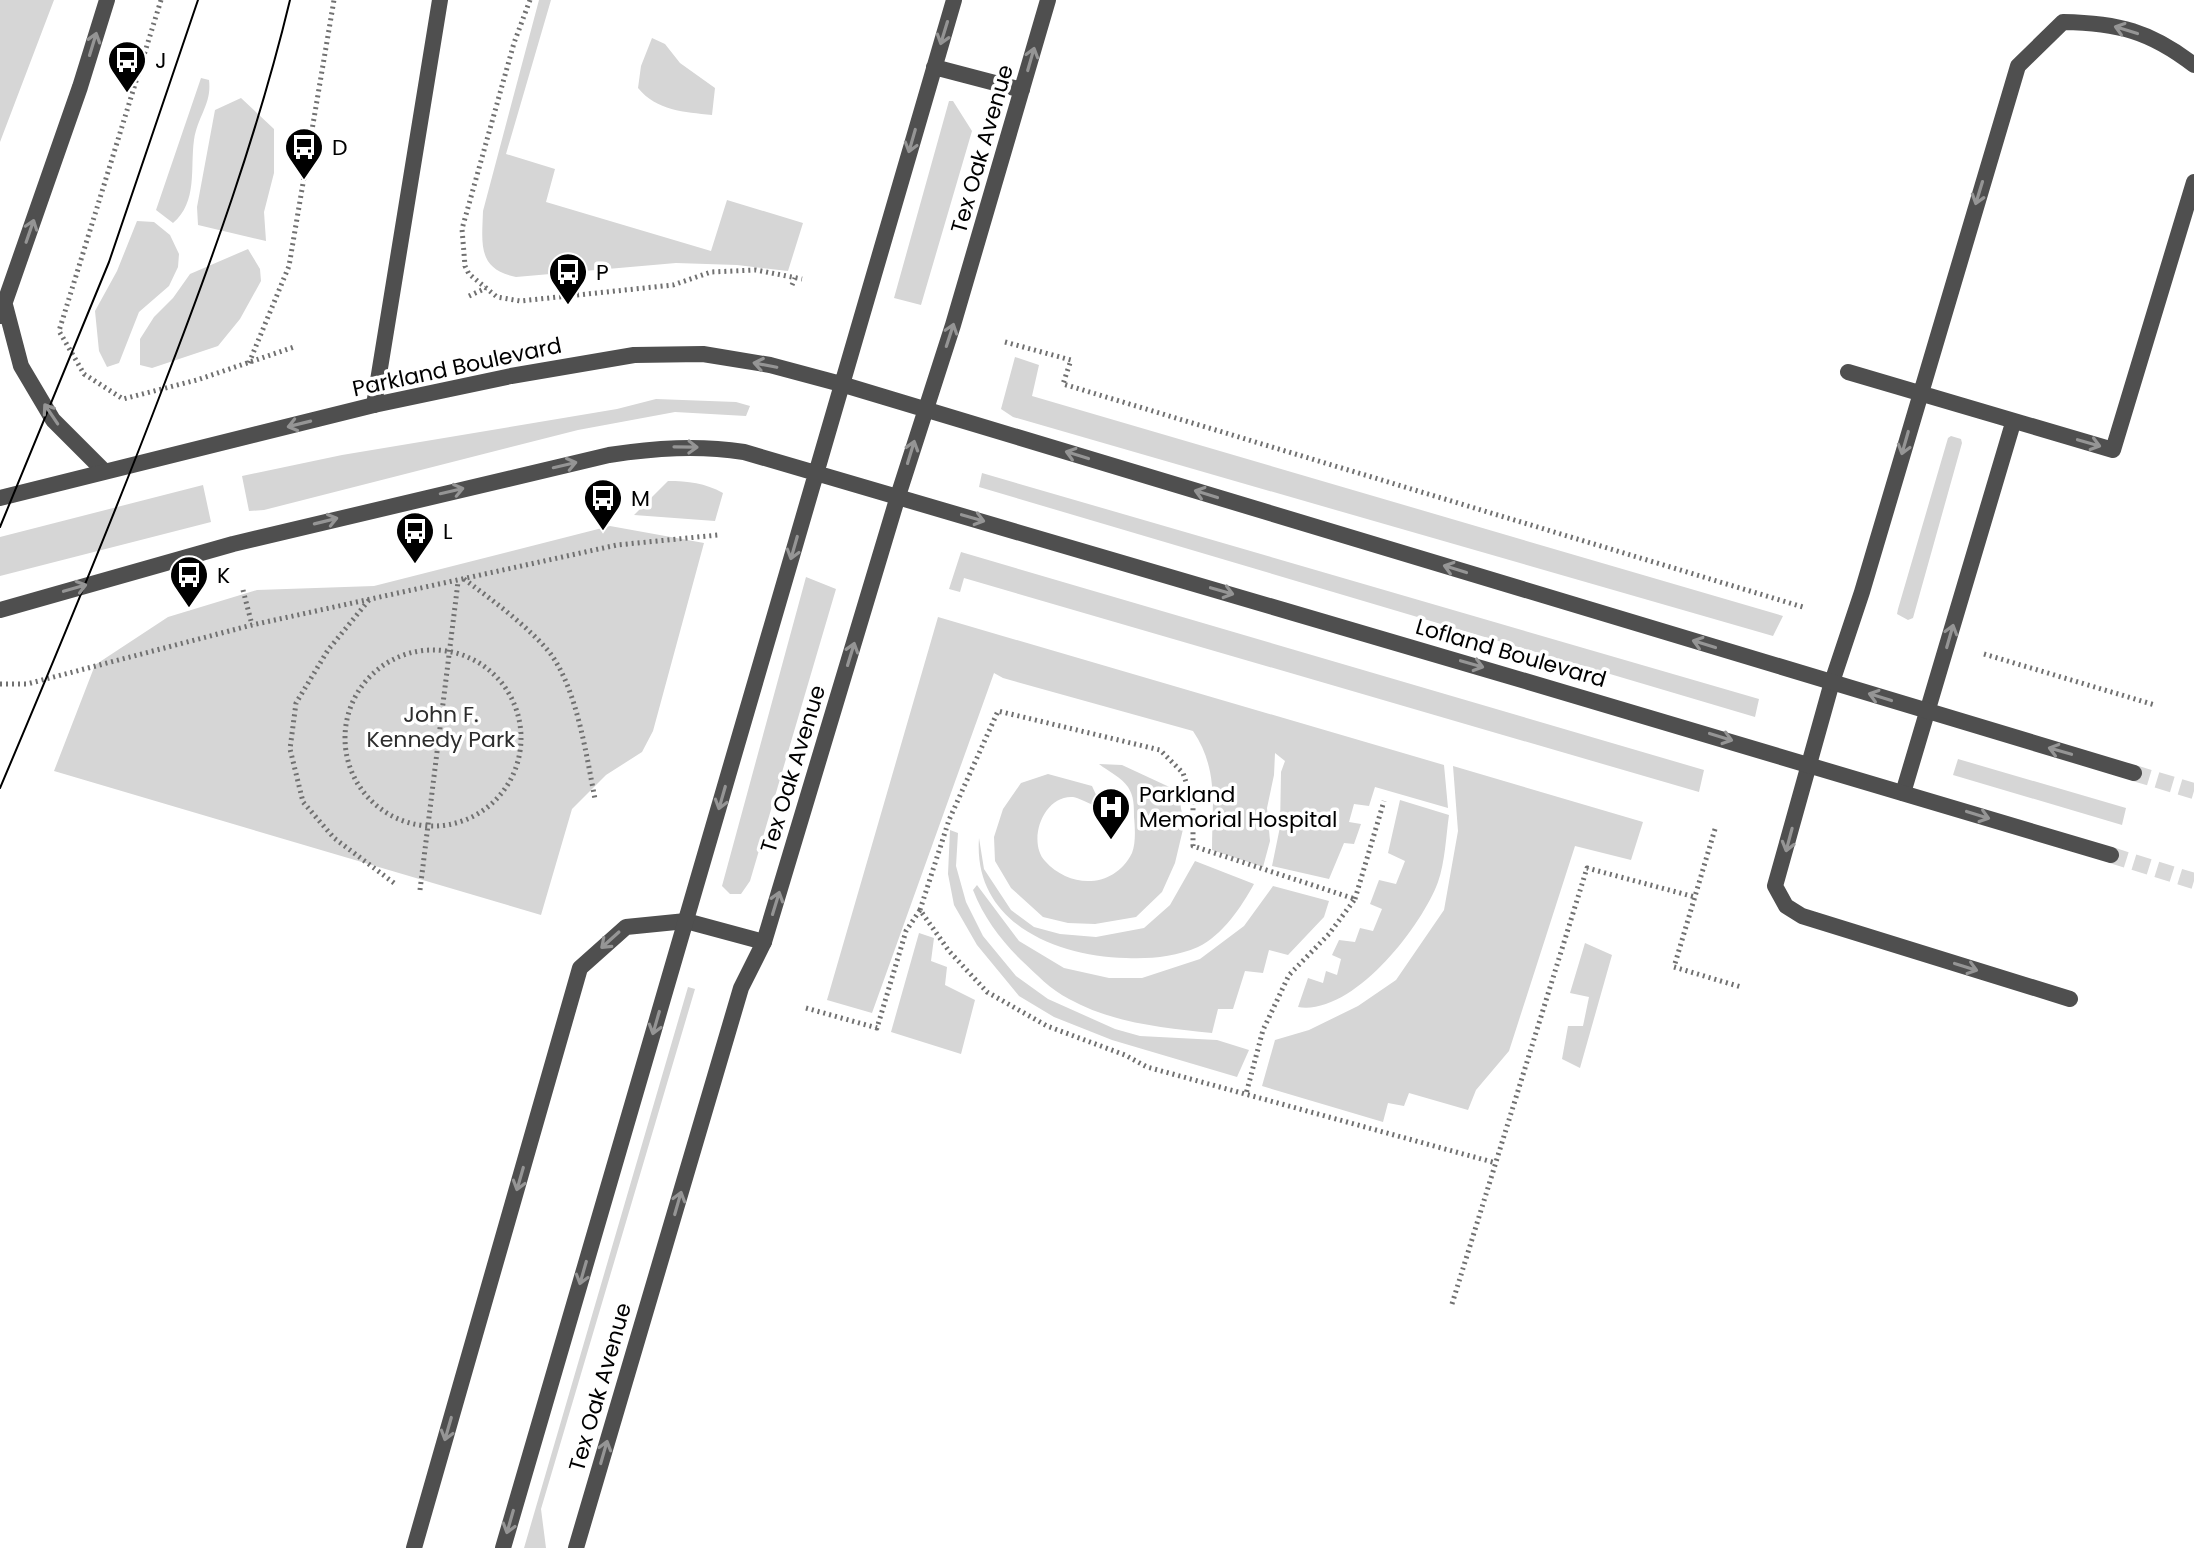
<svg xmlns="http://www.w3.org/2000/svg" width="2194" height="1548" viewBox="0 0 2194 1548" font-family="Poppins,sans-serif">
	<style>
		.green { fill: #d6d6d6 }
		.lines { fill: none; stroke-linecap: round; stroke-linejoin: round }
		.street-tunnel { stroke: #d9d9d9; stroke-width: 16; stroke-dasharray: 16 8; stroke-linecap: butt }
		.path { stroke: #717171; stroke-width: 5; stroke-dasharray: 2 4; stroke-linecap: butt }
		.lane { stroke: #4f4f4f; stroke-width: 16 }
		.street { stroke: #4f4f4f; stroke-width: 16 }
		.tram { stroke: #000; stroke-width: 2 }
		.oneway { stroke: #959595 }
		.labels { text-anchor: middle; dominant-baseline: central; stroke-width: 7; stroke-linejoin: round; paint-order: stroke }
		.poi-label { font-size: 22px; fill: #000; stroke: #fff; text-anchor: start }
		.street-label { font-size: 22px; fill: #000; stroke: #fff }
		.park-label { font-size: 22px; fill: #2d2d2d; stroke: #fff }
	</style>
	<rect width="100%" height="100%" fill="#fff"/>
	<path class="green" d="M0,0H54L0,142Z
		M539,0H551L506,154L555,169L546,202L711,251L727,200L803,223L788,271L737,265L676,263L516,277C477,269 482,244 483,211Z
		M652,38L665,44L680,63L715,88L712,115C684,112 657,111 638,88L641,66Z
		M201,78L209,80C212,104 198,115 194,140C190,168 198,202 173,223L156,210Z
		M241,98L274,129V173L264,212L266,241L198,225L197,207L215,110Z
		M949,101H953L972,131L921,305L894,298Z
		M137,221L154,222L170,235L179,254L178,267L169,286L139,312L119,363L107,367L99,351L95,311L117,271Z
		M248,249L260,269L261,281L240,319L218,346L152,368L140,365V339L154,317L173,298L190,274Z
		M1015,357L1039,365L1032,396L1783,616L1773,636L1013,417L1001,409Z
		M656,399L736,402L750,406L746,416L675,412L578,430L264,510L249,511L242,476L342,455L617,409Z
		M1951,436L1961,439L1962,443L1913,618L1908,620L1897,614L1898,609L1948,438Z
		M982,473L1759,699L1755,717L979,487Z
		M668,481C688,481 705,483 723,493L715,521L634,515Z
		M203,485L211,522L0,576V537Z
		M610,526L704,543L653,731L642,752L606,775L572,809L541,915L54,771L95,665L168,617L257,590L374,586Z
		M961,552L1704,770L1699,792L964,578L960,592L949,589Z
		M806,577L836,589L750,881L741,894H730L722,886Z
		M938,617L1444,765L1448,808L1375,787L1369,806L1354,804L1349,822L1361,824L1354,844L1344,843L1329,879L1272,866L1280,827L1281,772L1285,761L1275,753L1274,775L1267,808L1270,841L1263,867L1212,850C1212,805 1219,770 1193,731L1003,678L994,673L872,1013L827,1000Z
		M1958,759L2126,808L2122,825L1953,775Z
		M1099,764L1122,765L1178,791L1184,825L1175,863L1162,892L1136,917L1095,924L1068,923L1043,917L1011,888L995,861L994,837L1003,809L1021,783L1048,774L1092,786L1098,799L1097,820L1091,804C1086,802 1079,798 1073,797C1043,795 1027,841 1045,861C1070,889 1114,889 1132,853C1136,843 1135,827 1134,817C1134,806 1134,796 1128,787C1122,778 1108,771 1099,764Z
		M1453,766L1643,822L1631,860L1575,846L1509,1051L1476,1090L1468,1110L1409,1093L1404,1106L1388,1103L1383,1122L1262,1086L1275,1040L1309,1030L1358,1006L1396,980L1444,910L1458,831Z
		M1400,800L1449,815C1446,836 1445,862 1438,882C1421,928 1352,1016 1298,1007L1308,978L1323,983L1326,971L1337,975L1341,959L1332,955L1339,940L1355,942L1360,928L1373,931L1382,909L1370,904L1379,880L1396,884L1405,861L1388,853Z
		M950,830L958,833L956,866L966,902L983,936L1016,976L1048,999L1115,1029L1140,1036L1217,1040L1249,1050L1237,1077L1112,1040L1054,1017L1019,996L977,945L954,905L948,874Z
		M979,838L984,869L1011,910L1034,927L1060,934L1096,937L1144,928L1170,905L1195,861L1254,884C1242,906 1222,936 1198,947C1175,957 1150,959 1126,958C1054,956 973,922 979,838Z
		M977,885L1019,941L1064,968L1109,978H1142L1200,959L1244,926L1273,886L1329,901L1324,917L1288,955L1269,950L1263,973L1245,971L1233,1009H1218L1212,1033C1164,1028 1112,1023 1069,999C1051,990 1036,974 1021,960C1000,939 984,918 973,890Z
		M919,933L934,938L931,961L947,967L945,985L975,1000L961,1054L891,1032Z
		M1585,943L1612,955L1580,1068L1562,1059L1568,1026H1583L1589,997L1570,993Z
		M688,987L695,989L541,1509L546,1548H524Z"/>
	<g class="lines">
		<path class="street-tunnel" d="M2134,773L2194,791
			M2111,855L2194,881"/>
		<path class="path" d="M161,0L59,331L84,374L123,399L197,380L294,347
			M530,0L514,43L462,229L465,266L469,274L497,297L520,301L673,285L711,272L756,270L802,279
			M792,285L795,278
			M469,296L486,288
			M1005,342L1071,360L1063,384L1803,607
			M249,363L289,266L334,0
			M464,579C492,600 521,621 545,647C576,681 586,754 595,799
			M243,590L252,625
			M369,600L328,650L296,703L290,749L303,802L334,838L394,883
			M345 738a88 88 0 1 1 176 0a88 88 0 1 1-176 0Z
			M1984,654L2155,705
			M0,684H27L252,625L617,545L718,535
			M1715,829L1674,967L1741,987
			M420,890L458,582
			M1355,899L1384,801
			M920,910L949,820L998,711L1160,750L1183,773L1193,803V846L1355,899L1329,934L1289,975L1263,1030L1246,1094
			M806,1008L877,1028L906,931L920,910L949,951L987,992L1047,1026L1125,1055L1147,1067L1496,1163
			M1452,1304L1587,868L1695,897"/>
		<path class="lane" d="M5,305L21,366L53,420L104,471
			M0,316L80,87L107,0
			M1848,372L2113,450L2194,182
			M374,405L440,0
			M1903,793L2013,423
			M2070,999L1802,916L1786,906L1775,886L1832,682L1862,592L2018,66L2063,22C2118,23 2150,31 2194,65
			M414,1548L580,968L626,927L686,921L764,942"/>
		<path class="street" d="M934,67L1022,90
			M0,498L374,405L511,376L634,355L703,354L770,365L841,384L2134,773
			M0,610L233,544L609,455C655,448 698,445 744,452C1200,586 1656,718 2111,855
			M503,1548L954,0
			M576,1548L741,988L764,942L898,496L953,325L1048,0"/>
		<path class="tram" d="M0,527L109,262L198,0
			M0,788C56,656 111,524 162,390C211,263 258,133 290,0"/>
	</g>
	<defs><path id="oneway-shaft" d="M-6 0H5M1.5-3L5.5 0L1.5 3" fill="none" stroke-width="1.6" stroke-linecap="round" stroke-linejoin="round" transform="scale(2)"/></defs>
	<g class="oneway">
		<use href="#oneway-shaft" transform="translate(2126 30) rotate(-163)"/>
		<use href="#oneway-shaft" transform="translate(944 33) rotate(107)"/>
		<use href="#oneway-shaft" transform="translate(93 44) rotate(-73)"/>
		<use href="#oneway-shaft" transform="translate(1031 59) rotate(-74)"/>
		<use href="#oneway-shaft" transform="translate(912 141) rotate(106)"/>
		<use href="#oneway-shaft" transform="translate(1979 193) rotate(107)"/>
		<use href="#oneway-shaft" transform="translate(30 231) rotate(-71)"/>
		<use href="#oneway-shaft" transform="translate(950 335) rotate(-72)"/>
		<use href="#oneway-shaft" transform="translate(765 365) rotate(-169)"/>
		<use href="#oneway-shaft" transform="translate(51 414) rotate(-124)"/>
		<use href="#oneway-shaft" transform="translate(299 424) rotate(166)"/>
		<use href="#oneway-shaft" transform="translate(1905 443) rotate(106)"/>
		<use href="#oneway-shaft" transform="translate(2089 443) rotate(16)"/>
		<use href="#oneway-shaft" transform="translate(686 447) rotate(1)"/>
		<use href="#oneway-shaft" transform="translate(911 452) rotate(-73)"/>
		<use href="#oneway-shaft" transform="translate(1077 455) rotate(-163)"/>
		<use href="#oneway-shaft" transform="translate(565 465) rotate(-13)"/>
		<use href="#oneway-shaft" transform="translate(452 491) rotate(-13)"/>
		<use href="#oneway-shaft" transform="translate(1206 494) rotate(-163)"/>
		<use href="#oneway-shaft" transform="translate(973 518) rotate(16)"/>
		<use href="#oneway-shaft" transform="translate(326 521) rotate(-14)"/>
		<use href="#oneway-shaft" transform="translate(794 548) rotate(106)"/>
		<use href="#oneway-shaft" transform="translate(1455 569) rotate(-163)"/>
		<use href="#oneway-shaft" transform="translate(75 588) rotate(-16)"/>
		<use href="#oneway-shaft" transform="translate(1222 591) rotate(16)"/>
		<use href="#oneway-shaft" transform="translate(1950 636) rotate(-74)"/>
		<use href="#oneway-shaft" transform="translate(1704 644) rotate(-163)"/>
		<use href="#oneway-shaft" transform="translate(851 654) rotate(-73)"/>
		<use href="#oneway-shaft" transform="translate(1472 664) rotate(16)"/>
		<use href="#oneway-shaft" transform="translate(1880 697) rotate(-163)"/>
		<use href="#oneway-shaft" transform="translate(1721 737) rotate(17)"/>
		<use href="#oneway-shaft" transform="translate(2060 751) rotate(-164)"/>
		<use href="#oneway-shaft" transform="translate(722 798) rotate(106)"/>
		<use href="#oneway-shaft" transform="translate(1978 815) rotate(17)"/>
		<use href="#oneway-shaft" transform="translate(1789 840) rotate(105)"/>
		<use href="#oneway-shaft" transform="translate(776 903) rotate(-73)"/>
		<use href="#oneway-shaft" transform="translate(610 940) rotate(138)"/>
		<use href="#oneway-shaft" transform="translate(1966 967) rotate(17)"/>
		<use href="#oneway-shaft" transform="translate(656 1023) rotate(106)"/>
		<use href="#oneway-shaft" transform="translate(520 1179) rotate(106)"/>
		<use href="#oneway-shaft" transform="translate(678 1203) rotate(-74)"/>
		<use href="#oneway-shaft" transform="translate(583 1273) rotate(106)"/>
		<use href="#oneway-shaft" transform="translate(448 1429) rotate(106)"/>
		<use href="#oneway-shaft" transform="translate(604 1452) rotate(-74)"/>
		<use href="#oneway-shaft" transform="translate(510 1522) rotate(106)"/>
	</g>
	<defs>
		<symbol id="bus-pin" viewBox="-11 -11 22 30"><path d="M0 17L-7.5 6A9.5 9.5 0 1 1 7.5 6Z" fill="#000" stroke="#fff"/><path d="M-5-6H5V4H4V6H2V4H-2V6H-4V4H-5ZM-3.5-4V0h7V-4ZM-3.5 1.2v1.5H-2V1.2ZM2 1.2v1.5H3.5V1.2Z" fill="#fff"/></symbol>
		<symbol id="hospital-pin" viewBox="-11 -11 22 30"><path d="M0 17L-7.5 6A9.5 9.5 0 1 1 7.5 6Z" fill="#000" stroke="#fff"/><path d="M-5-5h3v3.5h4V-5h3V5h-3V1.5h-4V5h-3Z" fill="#fff"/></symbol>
	</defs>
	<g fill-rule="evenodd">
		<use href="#bus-pin" x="105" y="38" width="44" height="60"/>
		<use href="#bus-pin" x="282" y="125" width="44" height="60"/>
		<use href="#bus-pin" x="546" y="250" width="44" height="60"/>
		<use href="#bus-pin" x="581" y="476" width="44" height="60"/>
		<use href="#bus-pin" x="393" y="509" width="44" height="60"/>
		<use href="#bus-pin" x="167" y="553" width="44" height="60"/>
		<use href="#hospital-pin" x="1089" y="785" width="44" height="60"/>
	</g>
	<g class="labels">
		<g class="poi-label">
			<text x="155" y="60">J</text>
			<text x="332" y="147">D</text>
			<text x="596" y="272">P</text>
			<text x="631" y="498">M</text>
			<text x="443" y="531">L</text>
			<text x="217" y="575">K</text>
			<text x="1139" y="794">Parkland<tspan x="1139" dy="25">Memorial Hospital</tspan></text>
		</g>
		<g class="street-label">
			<text transform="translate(982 149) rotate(-74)">Tex Oak Avenue</text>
			<text transform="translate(457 367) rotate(-12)">Parkland Boulevard</text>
			<text transform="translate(1511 653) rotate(16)">Lofland Boulevard</text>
			<text transform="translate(793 769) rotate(-73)">Tex Oak Avenue</text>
			<text transform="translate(600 1387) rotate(-74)">Tex Oak Avenue</text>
		</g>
		<g class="park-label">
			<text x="441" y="714">John F.<tspan x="441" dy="25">Kennedy Park</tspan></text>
		</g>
	</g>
</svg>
